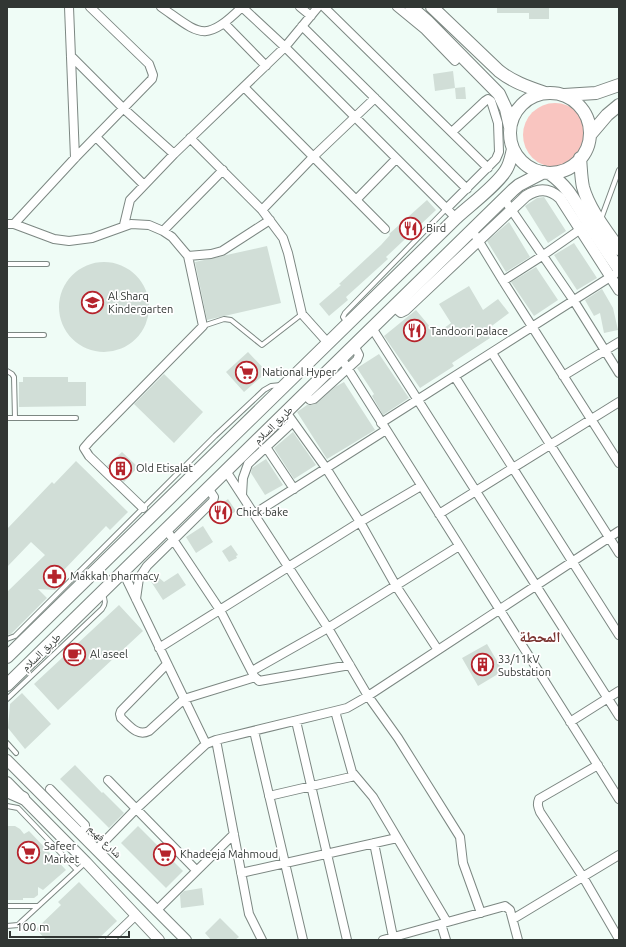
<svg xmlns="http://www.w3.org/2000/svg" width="626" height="947" viewBox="0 0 626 947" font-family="Ubuntu,'Noto Naskh Arabic',sans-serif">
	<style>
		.green { fill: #f9c5c0 }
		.building { fill: #d1ded7 }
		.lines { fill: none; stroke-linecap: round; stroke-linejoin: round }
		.service-casing { stroke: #7c8782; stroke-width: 6 }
		.minor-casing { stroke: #7c8782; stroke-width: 10 }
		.tertiary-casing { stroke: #7c8782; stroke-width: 12 }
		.secondary-casing { stroke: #7c8782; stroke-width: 14 }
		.service { stroke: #fff; stroke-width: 4 }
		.minor { stroke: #fff; stroke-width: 8 }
		.tertiary { stroke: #fff; stroke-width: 10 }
		.secondary { stroke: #fff; stroke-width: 12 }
		.labels { text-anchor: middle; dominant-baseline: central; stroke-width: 3.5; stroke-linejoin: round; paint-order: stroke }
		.poi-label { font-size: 11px; fill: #313633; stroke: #fff; text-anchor: start }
		.street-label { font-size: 11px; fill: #313633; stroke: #fff }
		.district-label { font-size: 15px; font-weight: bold; fill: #7a3330; stroke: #fff }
	</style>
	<rect width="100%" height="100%" fill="#effcf6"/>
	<path class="green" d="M523 135a32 32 0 1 1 64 0a32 32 0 1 1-64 0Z"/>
	<path class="building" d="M497,7H549V19H529V13H497Z
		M453,71L455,88L435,91L433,74Z
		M465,87L466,99H456L455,88Z
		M544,197L566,231L548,243L525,206L537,198Z
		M427,200L436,210L386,257L388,259L346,297L348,300L329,316L319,304L341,285L339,284L381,245L390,235L389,234Z
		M509,222L530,257L506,272L487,241Z
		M574,243L597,278L577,290L554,255Z
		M267,246L281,303L207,320L195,262Z
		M59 307a45 45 0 1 1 90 0a45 45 0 1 1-90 0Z
		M536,267L558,300L534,316L511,282Z
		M469,286L483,310L498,299L509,313L485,331L490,338L452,363L454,366L420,388L384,336L416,310L436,334L451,323L439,304Z
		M602,289L613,308L618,330L604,333L600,313L594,316L585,300Z
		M248,352L267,372L244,392L226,372Z
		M379,354L409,398L383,415L372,396L374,394L357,368Z
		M164,374L203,412L174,443L134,404Z
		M23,377H68V382H86V406L19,407V382H23Z
		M344,382L375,430L327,459L297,412L307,405H311L317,403L335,387Z
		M293,432L316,465L294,479L274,448Z
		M122,452L138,467L124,482L107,466Z
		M266,459L283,485L265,495L251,473L252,468Z
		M76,461L128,512L110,530L106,526L61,573L67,578L55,590L38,589L47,598L11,634L7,635V592L45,555L31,542L7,567V529L52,482L54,484Z
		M228,499L236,511L217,524L209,513Z
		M203,526L213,542L196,553L186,537Z
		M231,545L238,555L236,556L237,558L229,562L222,551Z
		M178,573L186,585L163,600L150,580L157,576L164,582Z
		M119,605L143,631L58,710L34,684Z
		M487,644L503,671L478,686L462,658Z
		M22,693L51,724L25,749L8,728L10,704Z
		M75,765L102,793L103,792L124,813L109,828L60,779Z
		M7,826H15L20,829L24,834L29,831L66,870L43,890L38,887V895L34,898H23V900H7Z
		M138,826L183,871L166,888L121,843Z
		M79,882L117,921L97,940H46L36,929L61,905L58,902Z
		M202,888L204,905L181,908L180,895L184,891Z
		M220,918L239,937L235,940H211L205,933Z"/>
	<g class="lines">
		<defs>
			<path id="service" d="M601,219L619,170
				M7,264H47
				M347,323L343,317L345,313L447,208
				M203,326L224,319L231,320L262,345L302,314
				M7,335H44
				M7,371L12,374L14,377L15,418
				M7,418H76
				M7,639L15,636L215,436L264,390L271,386L281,385
				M7,699L102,609C106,604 106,600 102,594
				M7,743L16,753
				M7,806L18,808L77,870
				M7,906H38
				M7,926L18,925L21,922L86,862"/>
			<path id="minor" d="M69,7L75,158
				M161,7C200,34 204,44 242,7
				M242,7L285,47L456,218
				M300,7L311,16
				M324,7L488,168
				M397,7L425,30L455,61
				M225,24L266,66
				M302,26L467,189
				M71,56L124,109L174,154
				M244,87L385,229
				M96,137L144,185
				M190,138L262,210L283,238L288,253L302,314L328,343
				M504,199L574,301L619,373
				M356,200L396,159
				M447,208L496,159L499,152L498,123L491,101L488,99L485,101L452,132
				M262,210L313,157L375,98
				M7,224H14L54,239L69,241L92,238L131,224L149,225L163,231L172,237L188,256L203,326L90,441L84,448L89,456L143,508
				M14,224L75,158L152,79L153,75L149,64L90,7
				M124,225L130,200L174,154L285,47L318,7
				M472,230L503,281L619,463
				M163,231L223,170
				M188,256L211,254L222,251L270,220
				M503,281L542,256L585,226
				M372,328L619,716
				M492,353L619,553
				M341,358L619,799
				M563,376L619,342
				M455,377L619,635
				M304,394L310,400L314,399L357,360L359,355L354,345
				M286,412L326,468L360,522L396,586L438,650
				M381,423L615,274
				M266,447L294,489
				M226,471L328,628L368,696L398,738L460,837L463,863L481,913
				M242,495L243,478L248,464L293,422
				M254,514L386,430
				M439,514L619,402
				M166,529L220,610L254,676
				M123,572L206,744
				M136,599L139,578L147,566L213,501L214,497L208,488
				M159,648L360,522L421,486
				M167,664L121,711L120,714L121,718C129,725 137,737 149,731L184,699L255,677L259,681L350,665
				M252,671L328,628L459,546
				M335,711L352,772L373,797L447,922
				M296,721L347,940
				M570,722L619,691
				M254,731L303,940
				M216,740L249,914L262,940
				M598,765L539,799C537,804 538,807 540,812L583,877L619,939
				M108,780L196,870
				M50,789L85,825V830L81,834
				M269,796L355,776
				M374,843L393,937
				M96,850L136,809L206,744L216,740L335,711L347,708L368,696L619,531
				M241,873L397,838
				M157,910L234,834
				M513,919L619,855
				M441,924L446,940
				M110,940L135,916
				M383,940L505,906L510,910L518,940"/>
			<path id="tertiary" d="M394,306L401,312L405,310L526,196C538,188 549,188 560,198L619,290
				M7,760L186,940
				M7,782L86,862L159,940"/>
			<path id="secondary" d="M411,7L427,21L499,94L506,109L510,127
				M432,7L499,71C513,82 528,87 545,93
				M510 133a40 40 0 1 1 80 0a40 40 0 1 1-80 0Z
				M564,95L596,93L619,85
				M590,135L607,115L619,105
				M580,158C581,168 581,178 583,187C589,209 606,230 619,249
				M549,173C571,189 575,203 589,224C598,239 609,254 619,269
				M7,657L456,218C469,206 497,185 506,170C510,164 511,157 513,149
				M7,685L513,190L519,185L544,172
				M7,791L23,798"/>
		</defs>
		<use href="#service" class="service-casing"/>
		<use href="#minor" class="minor-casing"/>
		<use href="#tertiary" class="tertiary-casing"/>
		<use href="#secondary" class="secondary-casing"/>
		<use href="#service" class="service"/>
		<use href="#minor" class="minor"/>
		<use href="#tertiary" class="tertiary"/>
		<use href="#secondary" class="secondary"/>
	</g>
	<defs>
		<symbol id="restaurant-ring" viewBox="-11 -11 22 22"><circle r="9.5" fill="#fff" stroke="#b5242c" stroke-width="1.5"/><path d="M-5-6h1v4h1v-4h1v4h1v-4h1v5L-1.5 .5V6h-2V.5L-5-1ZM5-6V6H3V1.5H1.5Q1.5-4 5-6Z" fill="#b5242c"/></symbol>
		<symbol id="school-ring" viewBox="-11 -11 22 22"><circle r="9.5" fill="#fff" stroke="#b5242c" stroke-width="1.5"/><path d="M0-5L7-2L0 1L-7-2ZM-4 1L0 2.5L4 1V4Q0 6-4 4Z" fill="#b5242c"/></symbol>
		<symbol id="supermarket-ring" viewBox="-11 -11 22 22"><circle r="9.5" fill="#fff" stroke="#b5242c" stroke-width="1.5"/><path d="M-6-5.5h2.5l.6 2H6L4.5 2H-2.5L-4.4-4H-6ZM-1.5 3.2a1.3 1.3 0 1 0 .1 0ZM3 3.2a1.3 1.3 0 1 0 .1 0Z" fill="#b5242c"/></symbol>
		<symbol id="building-ring" viewBox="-11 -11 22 22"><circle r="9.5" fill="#fff" stroke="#b5242c" stroke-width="1.5"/><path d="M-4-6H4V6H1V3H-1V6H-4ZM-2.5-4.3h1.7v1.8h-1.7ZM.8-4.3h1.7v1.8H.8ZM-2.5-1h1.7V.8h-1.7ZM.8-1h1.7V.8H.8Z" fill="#b5242c"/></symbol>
		<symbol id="pharmacy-ring" viewBox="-11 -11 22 22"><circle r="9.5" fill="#fff" stroke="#b5242c" stroke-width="1.5"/><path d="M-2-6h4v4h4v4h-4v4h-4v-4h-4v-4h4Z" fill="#b5242c"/></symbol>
		<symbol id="cafe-ring" viewBox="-11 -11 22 22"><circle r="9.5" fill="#fff" stroke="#b5242c" stroke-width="1.5"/><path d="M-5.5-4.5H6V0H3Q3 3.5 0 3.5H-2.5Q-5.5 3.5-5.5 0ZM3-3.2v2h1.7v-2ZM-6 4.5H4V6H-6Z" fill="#b5242c"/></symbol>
	</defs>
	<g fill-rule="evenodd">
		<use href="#restaurant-ring" x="398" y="216" width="25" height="25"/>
		<use href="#school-ring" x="80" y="290" width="25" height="25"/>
		<use href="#restaurant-ring" x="402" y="318" width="25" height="25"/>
		<use href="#supermarket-ring" x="234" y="360" width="25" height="25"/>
		<use href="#building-ring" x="108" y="456" width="25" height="25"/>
		<use href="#restaurant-ring" x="208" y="500" width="25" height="25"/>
		<use href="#pharmacy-ring" x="42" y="564" width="25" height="25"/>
		<use href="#cafe-ring" x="62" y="642" width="25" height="25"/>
		<use href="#building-ring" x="470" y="652" width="25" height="25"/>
		<use href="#supermarket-ring" x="16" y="840" width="25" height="25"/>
		<use href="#supermarket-ring" x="152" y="842" width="25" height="25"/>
	</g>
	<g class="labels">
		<g class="poi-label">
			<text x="426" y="228">Bird</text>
			<text x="108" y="296">Al Sharq<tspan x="108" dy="13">Kindergarten</tspan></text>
			<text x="430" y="331">Tandoori palace</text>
			<text x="262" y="372">National Hyper</text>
			<text x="136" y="468">Old Etisalat</text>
			<text x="236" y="512">Chick bake</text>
			<text x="70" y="576">Makkah pharmacy</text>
			<text x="90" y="654">Al aseel</text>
			<text x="498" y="659">33/11kV<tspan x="498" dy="13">Substation</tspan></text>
			<text x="44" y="846">Safeer<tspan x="44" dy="13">Market</tspan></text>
			<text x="180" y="854">Khadeeja Mahmoud</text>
		</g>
		<g class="street-label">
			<text transform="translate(273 425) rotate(-44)">طريق السلام</text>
			<text transform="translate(41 652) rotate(-44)">طريق السلام</text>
			<text transform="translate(105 841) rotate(45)">شارع فهيم</text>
		</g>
		<g class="district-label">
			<text x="540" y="636">المحطة</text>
		</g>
	</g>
	<rect width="626" height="947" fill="none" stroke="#313633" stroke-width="16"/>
	<path d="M10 931v6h119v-6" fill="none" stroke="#313633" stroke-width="2"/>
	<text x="16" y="931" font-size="12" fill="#313633" stroke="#ffffff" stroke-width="3" paint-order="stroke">100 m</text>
</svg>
